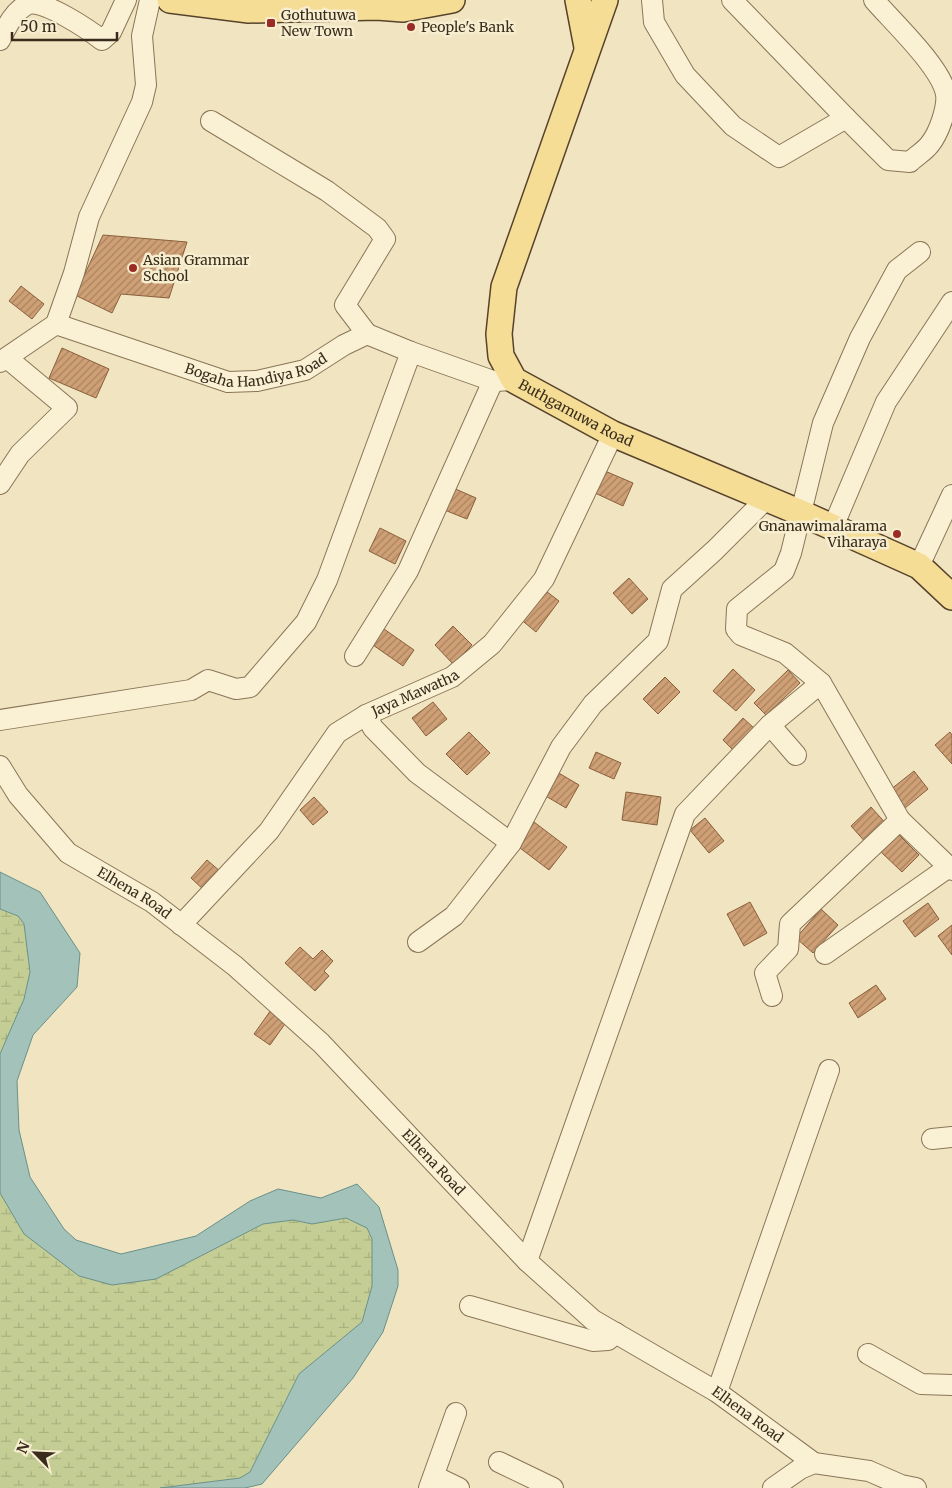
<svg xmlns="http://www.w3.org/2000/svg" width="952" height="1488" viewBox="0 0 952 1488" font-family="Merriweather,serif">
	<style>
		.wetland { fill: url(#wetland-marsh) }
		.water { fill: #a3c2ba; stroke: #6a9089 }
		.building { fill: url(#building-hatch); stroke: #8a5f3c }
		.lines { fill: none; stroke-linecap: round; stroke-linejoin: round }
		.minor-casing { stroke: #8a7558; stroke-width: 22 }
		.major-casing { stroke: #57432c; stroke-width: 28 }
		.minor { stroke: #faf1d4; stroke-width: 20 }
		.major { stroke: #f5dd96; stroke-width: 25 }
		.poi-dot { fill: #9b2b25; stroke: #f7eed0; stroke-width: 2 }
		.labels { text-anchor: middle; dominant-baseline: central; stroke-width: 5; stroke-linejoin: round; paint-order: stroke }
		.poi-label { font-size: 14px; fill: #392c1d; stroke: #f7eed0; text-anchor: start }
		.street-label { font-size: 14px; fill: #392c1d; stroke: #f7eed0 }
	</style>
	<defs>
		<pattern id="wetland-marsh" width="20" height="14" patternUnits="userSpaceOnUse" patternTransform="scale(1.25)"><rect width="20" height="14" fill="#c4ce94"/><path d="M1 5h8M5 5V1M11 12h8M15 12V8" fill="none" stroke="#a9b17f"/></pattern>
		<pattern id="building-hatch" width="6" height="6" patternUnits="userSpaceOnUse" patternTransform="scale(1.25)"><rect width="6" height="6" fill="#cfa075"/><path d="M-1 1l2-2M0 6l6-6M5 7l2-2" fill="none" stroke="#a9835f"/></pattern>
	</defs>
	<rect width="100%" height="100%" fill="#f0e4c1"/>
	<path class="wetland" d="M0,909L18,916L24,924L30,972L24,999L0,1054Z
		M0,1193L24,1234L156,1279L263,1224L293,1220L312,1224L346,1218L367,1228L372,1239V1286L362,1322L299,1374L250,1472L240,1478L160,1488H0Z"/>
	<path class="water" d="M0,872L40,892L80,953L77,987L33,1035L17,1081L19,1130L30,1177L64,1229L76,1240L121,1254L196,1236L250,1201L278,1189L321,1198L357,1184L379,1207L398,1270V1286L383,1332L353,1378L262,1484L245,1488H160L240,1478L250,1472L299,1374L362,1322L372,1286V1239L367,1228L346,1218L312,1224L293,1220L263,1224L156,1279L112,1285L79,1276L24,1234L0,1193V1054L24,999L30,972L24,924L18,916L0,909Z"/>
	<path class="building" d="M103,235L187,242L169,298L121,294L112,313L75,295Z
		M21,286L44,304L32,319L9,301Z
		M62,348L109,369L96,398L49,378Z
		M605,471L633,483L623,506L595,493Z
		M451,487L476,498L467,519L442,509Z
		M380,528L406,541L395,564L369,551Z
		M629,578L648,599L632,614L613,593Z
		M542,588L559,601L536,632L519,618Z
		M453,626L472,645L453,664L435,645Z
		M384,629L414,650L403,666L373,645Z
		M733,669L755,690L736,711L713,691Z
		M788,670L800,683L766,715L754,703Z
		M665,677L680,692L658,714L643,699Z
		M433,702L447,719L426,736L412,718Z
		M743,718L754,728L734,751L723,740Z
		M469,732L490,753L467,775L446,754Z
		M950,732L952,735V764L935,745Z
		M596,752L621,763L614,779L589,768Z
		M552,769L579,785L566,808L539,792Z
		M914,771L928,789L905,808L890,790Z
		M626,792L661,797L657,825L622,820Z
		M314,797L328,812L313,825L300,810Z
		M871,807L889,827L868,845L851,826Z
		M705,818L724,841L709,853L690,830Z
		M534,822L567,847L549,870L516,845Z
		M898,834L919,855L902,872L881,852Z
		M207,860L221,872L205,891L191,878Z
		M750,902L767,933L744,946L727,914Z
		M928,903L939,919L915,937L903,921Z
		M821,909L838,925L813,953L796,938Z
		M952,925V955L938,936Z
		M300,947L313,959L322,950L333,961L324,971L329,976L315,991L285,963Z
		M876,985L886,999L858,1018L849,1003Z
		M271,1010L287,1021L270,1045L254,1034Z"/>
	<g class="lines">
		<defs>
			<g id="minor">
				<path d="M652,0L654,22L685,75L733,126L779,157L846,118"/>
				<path d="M732,0L846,118L888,160L910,162C916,156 925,151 930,144C939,133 948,107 946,94C941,67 893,22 874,0"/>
				<path d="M0,40C7,26 14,11 28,4C45,0 89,30 102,40L111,32L126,0"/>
				<path d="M211,121L327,191L377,228L385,239L345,305L367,334"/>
				<path d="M920,252L897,270L860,338L823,423L791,553L784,571L737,609L736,629L741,635L785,653L821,683L900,820L952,870"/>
				<path d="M56,324L74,273L89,217L142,102L146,85L142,36L150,0"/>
				<path id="s1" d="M0,362L56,324L228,382L257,381L305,370L344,345L367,334L411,352L493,381L514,380"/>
				<path d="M0,484L20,454L67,408L7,358"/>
				<path d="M833,527L886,402L952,302"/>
				<path d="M919,566L952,495"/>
				<path d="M355,656L408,571L493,381"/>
				<path d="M366,715L373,728L417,773L511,843"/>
				<path d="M0,720L191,690L208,680L236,689L250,687L306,622L327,580L411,352"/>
				<path d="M770,725L796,755"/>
				<path id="s2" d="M0,766L18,795L68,853L152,902L235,966L321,1043L527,1261L593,1320L717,1392L814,1463L869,1471L901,1485L916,1488"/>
				<path id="s3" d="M181,925L269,831L337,733L366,715L452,677L492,644L544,579L613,434"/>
				<path d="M418,942L454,916L511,843L561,747L593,704L658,641L672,589L715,550L766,499"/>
				<path d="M825,954L949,867"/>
				<path d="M772,996L765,973L788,949L790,924L900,820"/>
				<path d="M932,1139L952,1137"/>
				<path d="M527,1261L685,814L770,725L821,683"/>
				<path d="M470,1306L593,1341L608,1340L616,1333"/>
				<path d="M868,1354L921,1384L952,1385"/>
				<path d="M717,1392L829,1070"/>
				<path d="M499,1462L553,1488"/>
				<path d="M434,1476L459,1488"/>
				<path d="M429,1488L456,1413"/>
				<path d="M773,1488L800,1469L814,1463"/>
			</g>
			<g id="major">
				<path d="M170,0L249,10L377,7L403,9L452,0"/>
				<path d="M578,0L587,47"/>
				<path id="s4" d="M605,0L504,287L499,334L501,356L514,380L613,434L801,513L919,566L952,597"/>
			</g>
		</defs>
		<use href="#minor" class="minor-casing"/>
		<use href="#major" class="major-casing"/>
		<use href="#minor" class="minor"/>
		<use href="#major" class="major"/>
	</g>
	<g class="poi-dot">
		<rect x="266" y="18" width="10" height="10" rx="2.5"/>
		<circle cx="411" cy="27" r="5"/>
		<circle cx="133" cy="268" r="5"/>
		<circle cx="897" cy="534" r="5"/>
	</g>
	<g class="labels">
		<g class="poi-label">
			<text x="281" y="15">Gothutuwa<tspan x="281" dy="16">New Town</tspan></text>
			<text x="421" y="27">People's Bank</text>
			<text x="143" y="260">Asian Grammar<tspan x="143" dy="16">School</tspan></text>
			<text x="887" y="526" text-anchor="end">Gnanawimalarama<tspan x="887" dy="16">Viharaya</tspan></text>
		</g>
		<g class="street-label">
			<text stroke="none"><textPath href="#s1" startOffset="278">Bogaha Handiya Road</textPath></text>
			<text stroke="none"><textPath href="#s4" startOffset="471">Buthgamuwa Road</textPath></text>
			<text stroke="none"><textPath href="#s3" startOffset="336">Jaya Mawatha</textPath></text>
			<text stroke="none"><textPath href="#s2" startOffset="188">Elhena Road</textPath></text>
			<text stroke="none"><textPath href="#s2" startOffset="592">Elhena Road</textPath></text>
			<text stroke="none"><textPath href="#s2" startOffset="998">Elhena Road</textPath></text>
		</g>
	</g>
	<g transform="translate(35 1453) rotate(294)" stroke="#f7eed0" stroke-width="4" paint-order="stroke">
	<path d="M0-4L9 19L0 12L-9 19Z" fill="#392c1d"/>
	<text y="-8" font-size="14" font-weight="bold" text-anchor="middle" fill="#392c1d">N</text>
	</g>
	<path d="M12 32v8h105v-8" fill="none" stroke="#392c1d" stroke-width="2.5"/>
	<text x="20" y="32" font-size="15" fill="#392c1d" stroke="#f7eed0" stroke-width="4" paint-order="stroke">50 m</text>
</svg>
